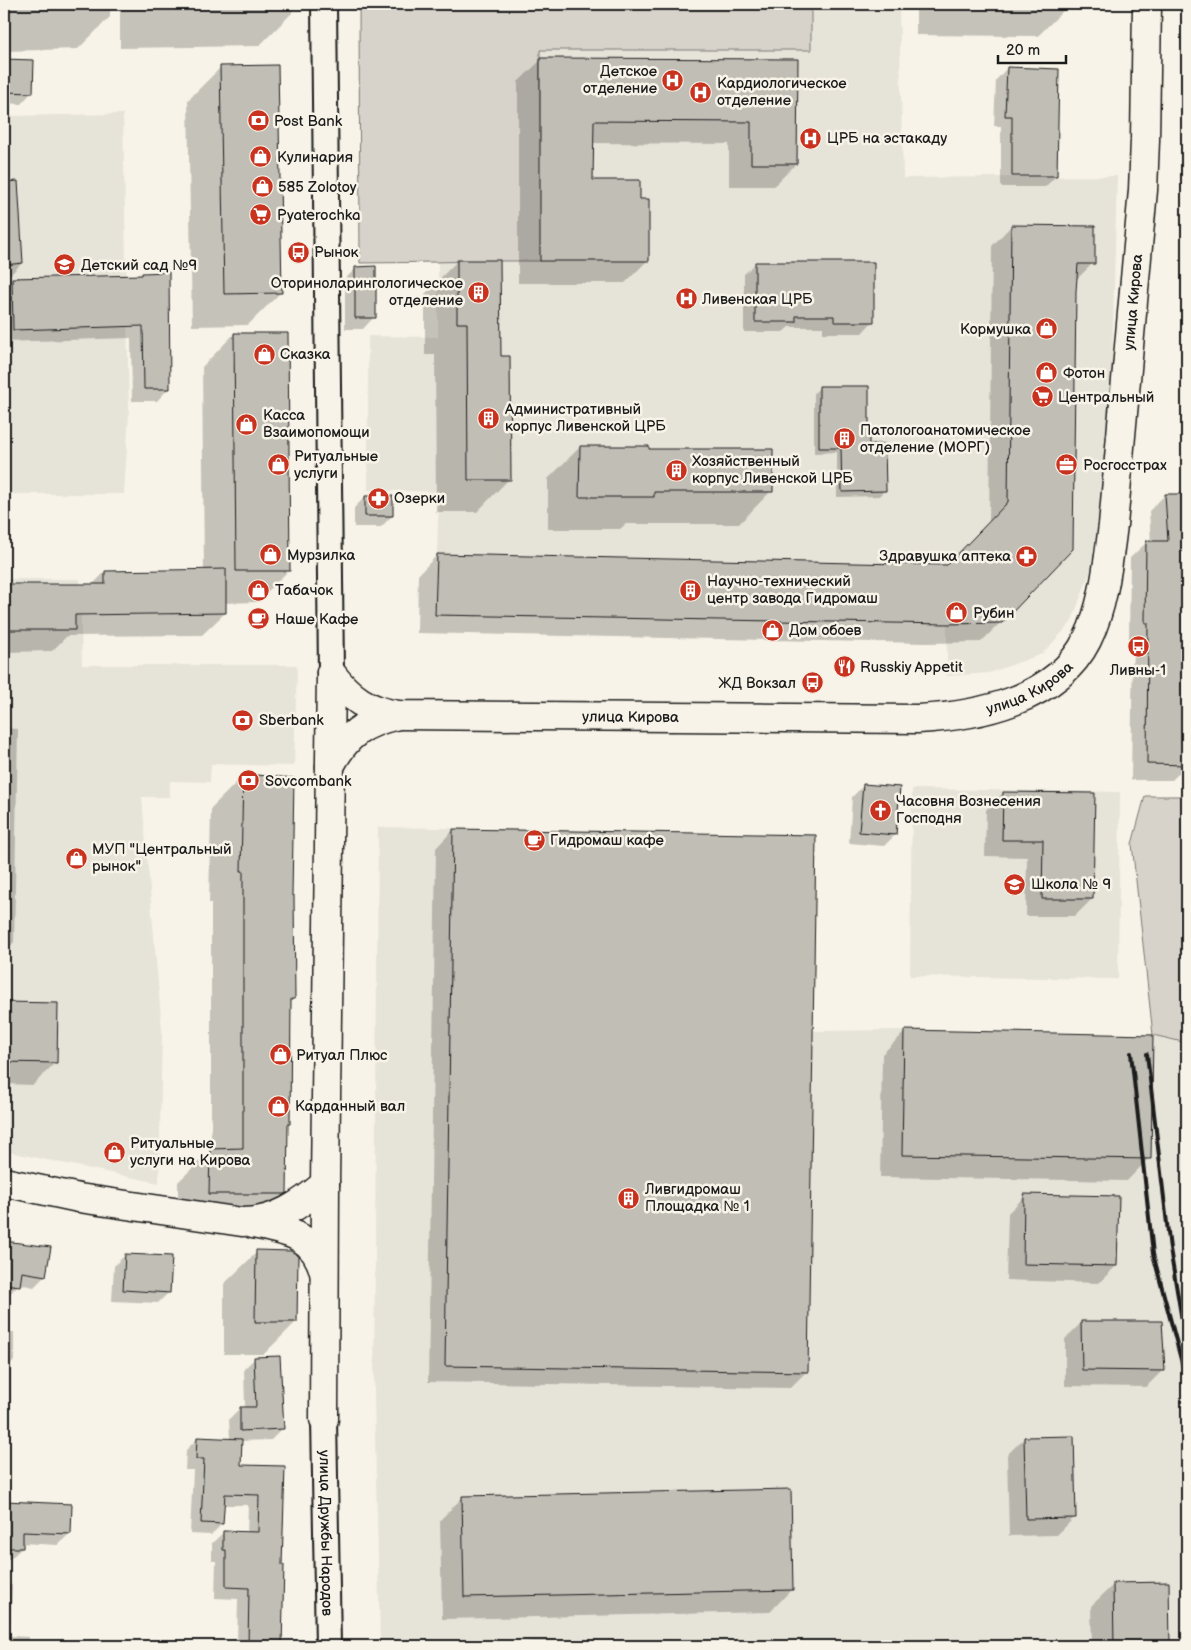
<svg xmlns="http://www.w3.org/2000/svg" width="1191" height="1650" viewBox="0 0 1191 1650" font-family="'Balsamiq Sans',sans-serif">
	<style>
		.built { fill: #e6e3d9 }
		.green { fill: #d7d3cb; stroke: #7a7874 }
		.shadow { fill: #0003 }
		.building { fill: #c0beb5; stroke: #1c1c1c }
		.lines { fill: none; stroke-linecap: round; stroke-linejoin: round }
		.street-casing { stroke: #1c1c1c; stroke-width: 28 }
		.secondary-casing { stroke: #1c1c1c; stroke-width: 31 }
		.street { stroke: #f7f3e8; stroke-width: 24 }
		.secondary { stroke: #f7f3e8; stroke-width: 28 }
		.rail { stroke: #1c1c1c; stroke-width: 4 }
		.labels { text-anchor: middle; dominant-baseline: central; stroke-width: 5; stroke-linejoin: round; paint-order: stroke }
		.poi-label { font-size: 15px; fill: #1c1c1c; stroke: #f7f3e8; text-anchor: start }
		.street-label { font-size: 15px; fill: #1c1c1c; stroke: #f7f3e8 }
	</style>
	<rect width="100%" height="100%" fill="#f7f3e8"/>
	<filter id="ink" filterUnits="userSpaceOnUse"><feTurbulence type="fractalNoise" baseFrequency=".02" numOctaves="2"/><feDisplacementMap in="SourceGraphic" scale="10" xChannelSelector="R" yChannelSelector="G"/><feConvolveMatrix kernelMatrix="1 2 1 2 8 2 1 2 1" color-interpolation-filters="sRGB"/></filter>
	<g filter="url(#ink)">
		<path class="built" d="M359,4H899L903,178L1117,176L1111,399L1093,564L1071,623L1042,654L989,673L947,676V624L435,615L439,492L368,490V336L438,337V263H360Z
			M123,114L129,413L124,494H4V116Z
			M4,579H80L82,665H297L294,766L211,764L210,782L170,781L169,797H142L162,1030L159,1183L4,1151Z
			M912,789L1120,792L1118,979L910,976Z
			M378,827L816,835L813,1031L904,1030L1153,1035L1187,1043V1646H407L380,1642L374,1396Z"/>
		<path class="green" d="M359,4H811V50H540L541,261C480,260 420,263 360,263Z
			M1145,796H1187V1043L1153,1035L1132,844Z"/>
		<path class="shadow" d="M4,4H110V17L78,49L4,51Z
			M124,4H292V13L259,46L120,48V8Z
			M916,4H1070L1038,36L916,35Z
			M541,60H797L796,164L774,186H729V144L592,143V181L639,200L648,260L625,283H518V82Z
			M4,61H33L32,92L21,104L4,103Z
			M221,67L280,293L248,325L192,326L188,100Z
			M1007,68L1056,176L1045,187H1001V126H994L996,80Z
			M17,188L22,263L11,274L4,275V189Z
			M1011,226L1093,263L1075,281L1001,622L981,642L927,643L417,633L418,575L437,555L947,566L989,523L992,246Z
			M457,261L499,357L509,479L477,512H436L435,355H425V294Z
			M756,263L873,321L862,333H823V327H789L783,332H744V274Z
			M356,268L374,317L363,329H345V279Z
			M143,274L169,388L157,401H132L131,338L4,342V288L12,279L141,276Z
			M234,334L289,570L257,602L224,603L225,613L202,635L67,636L52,651L4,652V585H92L105,572L204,571L202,367Z
			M819,388L868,446L884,491L879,496L837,497V452L814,453V393Z
			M580,447L648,450L771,491L739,524H626L620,529H548V479Z
			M1165,495H1187V765L1172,780H1131L1133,639H1129L1130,558L1147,542H1151L1149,511Z
			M365,497L392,516L381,527H354V508Z
			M4,728L18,729L14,942L4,953Z
			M243,776L291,896L294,998L290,1003L286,1192L254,1225L178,1226V1182L211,1150V903H209L211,808Z
			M863,786L895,835L884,846L849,843L852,797Z
			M1003,793L1093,795L1092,899L1075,916H1026L1027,857L985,856L986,810Z
			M453,830L807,1371L790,1388L428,1382L436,848Z
			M4,1003L57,1004L56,1062L33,1085L4,1084Z
			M905,1032L1149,1158L1127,1181L880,1177L882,1054Z
			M1025,1196L1116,1266L1099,1283L1006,1280L1008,1213Z
			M4,1242L49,1249L45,1276L34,1287L19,1284L7,1297L4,1296Z
			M257,1252L296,1322L264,1354H224V1284Z
			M125,1255L169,1292L158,1303L112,1301L114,1266Z
			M1082,1322L1163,1370L1146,1387L1065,1386V1339Z
			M4,1332H14V1361L11,1363V1412L4,1419Z
			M255,1358L282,1429L271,1440L240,1441V1466L284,1467L280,1566L282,1611L281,1646H232L234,1644H237L238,1599L215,1598L216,1561H212V1543L224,1532L247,1533L248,1505H223L222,1524L211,1535L190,1534L193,1470H185L186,1450L197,1439L230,1440L229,1419L240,1408H245L244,1369Z
			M1024,1438L1074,1518L1057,1535L1009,1536L1007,1455Z
			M463,1497L792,1589L770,1612L442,1619L440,1520Z
			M4,1502L71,1505L69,1534L58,1545L22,1543V1548L10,1559H4Z
			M1168,1583L1169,1646H1092L1091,1606L1114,1584Z
			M4,1585H12L10,1636L29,1637V1646H4Z
			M668,1640V1646H525L529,1642Z"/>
		<path class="building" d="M540,58L798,59L797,164H751V122L594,121L593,180H640V199H649V261H540Z
			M4,59L34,60L33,93L4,92Z
			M278,65L282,293L224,294L220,66Z
			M1007,67L1059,69L1057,176H1012V116H1005Z
			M18,181L23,263L4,265V182Z
			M1011,225L1095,226V264H1078L1076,291L1073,549L1002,623L947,624L435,615L437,554L947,565L1008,502Z
			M457,260H500L501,356H510L511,480H468L467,323H457Z
			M755,262H874V322H834V316H796V322H755Z
			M376,266V318H355V267Z
			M169,272L170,389H144L143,326L13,330L12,278L142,275V273Z
			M234,333H288L290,571H236Z
			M819,386H869V444H885L886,491L842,492L841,448H819Z
			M580,446H649V449H773V492H654V497H579Z
			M1165,494H1187V765L1147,764L1148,623H1145L1146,541H1168Z
			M365,496H393V516H365Z
			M226,569V613L75,615V630H4V584H105V571Z
			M243,774L294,778L292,895H294L295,999H291L290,1124H288L287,1193L285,1194H209L210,1149L243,1148V871H241Z
			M863,784L900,787L896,835L859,832Z
			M1003,792L1095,793L1093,899H1042L1043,840H1002Z
			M453,829L816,835L808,1372L445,1366Z
			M4,1002L58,1003L57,1063L4,1062Z
			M904,1030L1153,1035L1151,1159L902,1155Z
			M1024,1194L1119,1196L1117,1266L1023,1264Z
			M4,1241L51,1247L46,1276L22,1272L20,1286L4,1284Z
			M256,1250L291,1251L298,1256L297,1322H255Z
			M125,1254L172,1256L170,1293L123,1290Z
			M1081,1321H1162L1165,1371L1082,1370Z
			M280,1356L284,1429L240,1431V1407H256L254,1357Z
			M1074,1436L1076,1518L1026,1519L1024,1437Z
			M197,1437L242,1439L241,1465L285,1466L282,1565H284L282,1646H248L249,1588L226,1587V1550H223V1531L258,1532L259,1495L225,1494L223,1524L201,1523L204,1459H196Z
			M791,1489L793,1590L464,1597L462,1496Z
			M4,1501L72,1504L71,1534L23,1532V1548H4Z
			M1169,1582L1170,1646H1114L1113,1583Z"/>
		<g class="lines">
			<defs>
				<g id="street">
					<path d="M324,4L331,673"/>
					<path id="s1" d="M324,1419L328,1646"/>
				</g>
				<g id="secondary">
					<path id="s2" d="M331,673C349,697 368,711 398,715L918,719C978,716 1057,700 1087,640C1104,606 1108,563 1113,525L1143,190L1145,140L1147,4"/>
					<path d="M330,766C347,734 363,723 398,715"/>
					<path d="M4,1182L79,1198L242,1222C276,1222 300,1205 325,1184"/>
					<path d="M253,1224C287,1231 314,1234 324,1272"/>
					<path d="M324,1419L325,1184L331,673"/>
				</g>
			</defs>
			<use href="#street" class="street-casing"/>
			<use href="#secondary" class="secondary-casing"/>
			<use href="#street" class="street"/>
			<use href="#secondary" class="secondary"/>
			<path class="rail" d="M1131,1053L1153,1254L1187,1382
				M1147,1054L1170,1249L1187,1350"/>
		</g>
	</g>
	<defs>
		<symbol id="hospital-disc" viewBox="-11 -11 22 22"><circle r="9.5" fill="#c8321e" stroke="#f7f3e8"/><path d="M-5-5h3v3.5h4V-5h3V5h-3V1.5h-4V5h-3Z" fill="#fff"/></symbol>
		<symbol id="bank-disc" viewBox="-11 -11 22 22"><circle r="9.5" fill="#c8321e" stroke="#f7f3e8"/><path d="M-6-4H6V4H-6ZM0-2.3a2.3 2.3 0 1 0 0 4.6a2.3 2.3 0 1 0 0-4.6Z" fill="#fff"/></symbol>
		<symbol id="shop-disc" viewBox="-11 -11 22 22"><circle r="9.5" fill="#c8321e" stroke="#f7f3e8"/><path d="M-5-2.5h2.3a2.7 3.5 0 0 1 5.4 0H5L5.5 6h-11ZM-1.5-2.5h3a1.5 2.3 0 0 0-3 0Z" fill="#fff"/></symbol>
		<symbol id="supermarket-disc" viewBox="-11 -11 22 22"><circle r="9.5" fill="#c8321e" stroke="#f7f3e8"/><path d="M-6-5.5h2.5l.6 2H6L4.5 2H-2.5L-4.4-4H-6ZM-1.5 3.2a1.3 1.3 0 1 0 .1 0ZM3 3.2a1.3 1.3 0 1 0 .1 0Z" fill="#fff"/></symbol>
		<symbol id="bus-disc" viewBox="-11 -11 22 22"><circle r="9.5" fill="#c8321e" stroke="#f7f3e8"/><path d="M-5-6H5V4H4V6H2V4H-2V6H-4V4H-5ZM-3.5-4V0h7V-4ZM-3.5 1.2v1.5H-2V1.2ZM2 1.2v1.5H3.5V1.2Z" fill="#fff"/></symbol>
		<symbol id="school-disc" viewBox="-11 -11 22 22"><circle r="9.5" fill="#c8321e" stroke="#f7f3e8"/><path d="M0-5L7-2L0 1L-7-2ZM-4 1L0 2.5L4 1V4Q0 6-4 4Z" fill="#fff"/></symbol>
		<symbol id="building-disc" viewBox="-11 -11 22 22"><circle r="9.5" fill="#c8321e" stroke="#f7f3e8"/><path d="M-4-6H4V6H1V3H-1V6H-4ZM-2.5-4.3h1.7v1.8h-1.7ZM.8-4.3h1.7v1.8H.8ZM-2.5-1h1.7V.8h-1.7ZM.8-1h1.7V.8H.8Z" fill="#fff"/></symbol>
		<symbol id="office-disc" viewBox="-11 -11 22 22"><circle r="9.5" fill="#c8321e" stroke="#f7f3e8"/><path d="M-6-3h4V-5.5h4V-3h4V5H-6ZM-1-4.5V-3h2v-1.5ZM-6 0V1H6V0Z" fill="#fff"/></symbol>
		<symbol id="pharmacy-disc" viewBox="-11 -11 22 22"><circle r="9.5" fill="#c8321e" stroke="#f7f3e8"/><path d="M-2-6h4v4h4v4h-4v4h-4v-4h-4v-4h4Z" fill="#fff"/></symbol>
		<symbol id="cafe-disc" viewBox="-11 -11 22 22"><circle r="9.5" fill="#c8321e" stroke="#f7f3e8"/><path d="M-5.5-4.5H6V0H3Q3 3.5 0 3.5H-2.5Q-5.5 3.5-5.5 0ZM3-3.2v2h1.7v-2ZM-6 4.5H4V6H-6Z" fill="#fff"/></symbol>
		<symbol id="restaurant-disc" viewBox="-11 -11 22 22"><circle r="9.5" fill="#c8321e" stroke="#f7f3e8"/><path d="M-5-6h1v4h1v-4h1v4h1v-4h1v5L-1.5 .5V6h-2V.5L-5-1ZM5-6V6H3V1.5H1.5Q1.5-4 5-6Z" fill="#fff"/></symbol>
		<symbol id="church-disc" viewBox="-11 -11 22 22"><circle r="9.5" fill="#c8321e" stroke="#f7f3e8"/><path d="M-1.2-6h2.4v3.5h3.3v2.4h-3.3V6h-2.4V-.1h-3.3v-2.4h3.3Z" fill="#fff"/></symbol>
	</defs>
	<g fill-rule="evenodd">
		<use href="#hospital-disc" x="660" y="68" width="25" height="25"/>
		<use href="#hospital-disc" x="688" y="80" width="25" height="25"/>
		<use href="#bank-disc" x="246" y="108" width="25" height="25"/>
		<use href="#hospital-disc" x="798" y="126" width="25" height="25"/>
		<use href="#shop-disc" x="248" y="144" width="25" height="25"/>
		<use href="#shop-disc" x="250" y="174" width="25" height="25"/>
		<use href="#supermarket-disc" x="248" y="202" width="25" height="25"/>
		<use href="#bus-disc" x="286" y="240" width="25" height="25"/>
		<use href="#school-disc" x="52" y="252" width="25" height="25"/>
		<use href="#building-disc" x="466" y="280" width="25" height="25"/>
		<use href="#hospital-disc" x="674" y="286" width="25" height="25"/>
		<use href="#shop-disc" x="1034" y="316" width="25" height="25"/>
		<use href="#shop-disc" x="252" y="342" width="25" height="25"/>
		<use href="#shop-disc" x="1034" y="360" width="25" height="25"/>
		<use href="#supermarket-disc" x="1030" y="384" width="25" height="25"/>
		<use href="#building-disc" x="476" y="406" width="25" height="25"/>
		<use href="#shop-disc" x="234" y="412" width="25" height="25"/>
		<use href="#building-disc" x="832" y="426" width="25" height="25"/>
		<use href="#shop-disc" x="266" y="452" width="25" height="25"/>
		<use href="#office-disc" x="1054" y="452" width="25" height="25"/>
		<use href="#building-disc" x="664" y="458" width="25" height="25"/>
		<use href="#pharmacy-disc" x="366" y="486" width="25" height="25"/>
		<use href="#shop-disc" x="258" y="542" width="25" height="25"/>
		<use href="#pharmacy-disc" x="1014" y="544" width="25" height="25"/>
		<use href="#shop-disc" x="246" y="578" width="25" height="25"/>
		<use href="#building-disc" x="678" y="578" width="25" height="25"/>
		<use href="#shop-disc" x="944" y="600" width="25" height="25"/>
		<use href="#cafe-disc" x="246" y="606" width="25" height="25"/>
		<use href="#shop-disc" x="760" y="618" width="25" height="25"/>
		<use href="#bus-disc" x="1126" y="634" width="25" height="25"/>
		<use href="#restaurant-disc" x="832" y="654" width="25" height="25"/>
		<use href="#bus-disc" x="800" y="670" width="25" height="25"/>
		<use href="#bank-disc" x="230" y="708" width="25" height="25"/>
		<use href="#bank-disc" x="236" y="768" width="25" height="25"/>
		<use href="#church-disc" x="868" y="798" width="25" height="25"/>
		<use href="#cafe-disc" x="522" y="828" width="25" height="25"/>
		<use href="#shop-disc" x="64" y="846" width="25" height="25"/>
		<use href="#school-disc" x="1002" y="872" width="25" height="25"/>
		<use href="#shop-disc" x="268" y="1042" width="25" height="25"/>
		<use href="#shop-disc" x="266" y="1094" width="25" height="25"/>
		<use href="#shop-disc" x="102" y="1140" width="25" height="25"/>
		<use href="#building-disc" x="616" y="1186" width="25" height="25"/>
	</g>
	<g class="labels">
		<g class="poi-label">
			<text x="657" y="71" text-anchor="end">Детское<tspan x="657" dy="17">отделение</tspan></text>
			<text x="717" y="83">Кардиологическое<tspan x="717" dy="17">отделение</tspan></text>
			<text x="274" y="121">Post Bank</text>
			<text x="827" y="138">ЦРБ на эстакаду</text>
			<text x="277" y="157">Кулинария</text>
			<text x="278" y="187">585 Zolotoy</text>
			<text x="277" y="215">Pyaterochka</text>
			<text x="314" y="252">Рынок</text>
			<text x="81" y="265">Детский сад №9</text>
			<text x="463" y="283" text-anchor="end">Оториноларингологическое<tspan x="463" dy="17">отделение</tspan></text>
			<text x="702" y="299">Ливенская ЦРБ</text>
			<text x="1031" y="329" text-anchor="end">Кормушка</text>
			<text x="280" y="354">Сказка</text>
			<text x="1063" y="373">Фотон</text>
			<text x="1058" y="397">Центральный</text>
			<text x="505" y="409">Административный<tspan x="505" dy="17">корпус Ливенской ЦРБ</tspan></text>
			<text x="263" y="415">Касса<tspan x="263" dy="17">Взаимопомощи</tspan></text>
			<text x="860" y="430">Патологоанатомическое<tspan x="860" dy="17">отделение (МОРГ)</tspan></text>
			<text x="294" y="456">Ритуальные<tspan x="294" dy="17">услуги</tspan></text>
			<text x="692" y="461">Хозяйственный<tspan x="692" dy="17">корпус Ливенской ЦРБ</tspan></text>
			<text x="1083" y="465">Росгосстрах</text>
			<text x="394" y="498">Озерки</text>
			<text x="287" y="555">Мурзилка</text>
			<text x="1011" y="556" text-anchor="end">Здравушка аптека</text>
			<text x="707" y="581">Научно-технический<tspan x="707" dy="17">центр завода Гидромаш</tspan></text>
			<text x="275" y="590">Табачок</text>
			<text x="973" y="613">Рубин</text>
			<text x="275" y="619">Наше Кафе</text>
			<text x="789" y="630">Дом обоев</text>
			<text x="860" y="667">Russkiy Appetit</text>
			<text x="1138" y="670" text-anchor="middle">Ливны-1</text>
			<text x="796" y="683" text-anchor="end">ЖД Вокзал</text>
			<text x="259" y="720">Sberbank</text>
			<text x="265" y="781">Sovcombank</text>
			<text x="896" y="801">Часовня Вознесения<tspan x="896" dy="17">Господня</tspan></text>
			<text x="550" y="840">Гидромаш кафе</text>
			<text x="92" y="849">МУП "Центральный<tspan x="92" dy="17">рынок"</tspan></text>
			<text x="1031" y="884">Школа № 9</text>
			<text x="296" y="1055">Ритуал Плюс</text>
			<text x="295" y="1106">Карданный вал</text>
			<text x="130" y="1143">Ритуальные<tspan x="130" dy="17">услуги на Кирова</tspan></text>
			<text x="645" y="1189">Ливгидромаш<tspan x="645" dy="17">Площадка № 1</tspan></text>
		</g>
		<g class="street-label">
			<text stroke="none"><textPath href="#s2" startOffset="1139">улица Кирова</textPath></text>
			<text stroke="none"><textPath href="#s2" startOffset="719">улица Кирова</textPath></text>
			<text stroke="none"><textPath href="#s2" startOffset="314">улица Кирова</textPath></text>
			<text stroke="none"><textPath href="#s1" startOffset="114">улица Дружбы Народов</textPath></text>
		</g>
	</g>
	<rect width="1191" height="1650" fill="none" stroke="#f7f3e8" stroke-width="20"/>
	<rect x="10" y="10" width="1171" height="1630" fill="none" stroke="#1c1c1c" stroke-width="2" filter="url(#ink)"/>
	<path d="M998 55v8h68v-8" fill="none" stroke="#1c1c1c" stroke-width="2.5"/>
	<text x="1006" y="55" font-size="15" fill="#1c1c1c" stroke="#f7f3e8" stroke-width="4" paint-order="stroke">20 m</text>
</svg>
